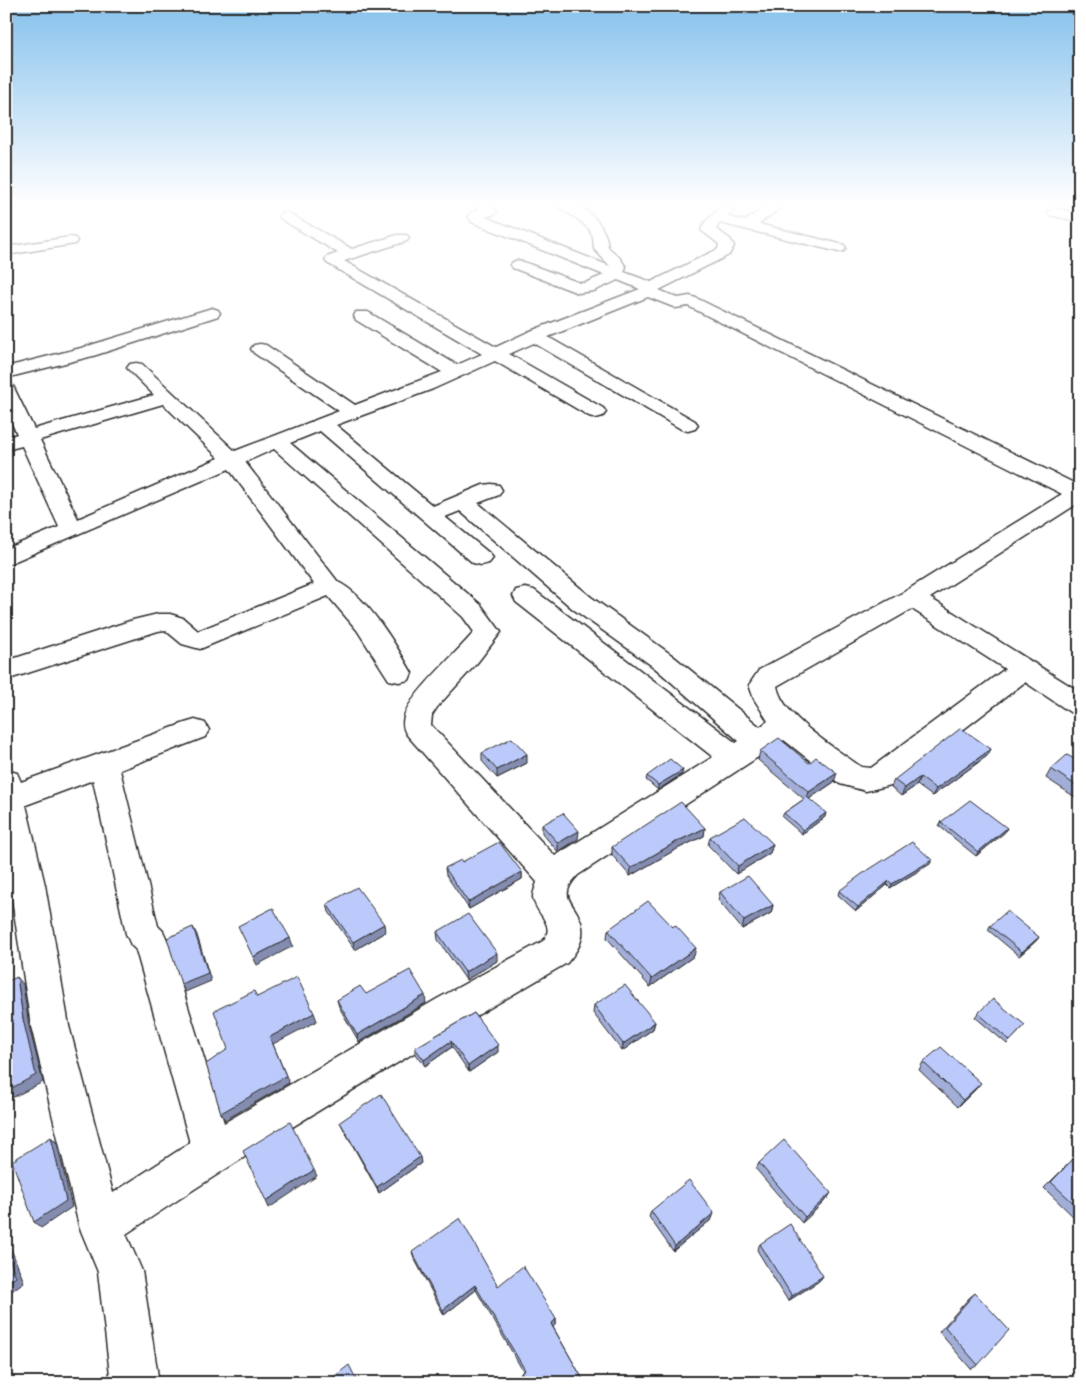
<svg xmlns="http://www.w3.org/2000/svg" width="1086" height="1389" viewBox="0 0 1086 1389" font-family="Mali,sans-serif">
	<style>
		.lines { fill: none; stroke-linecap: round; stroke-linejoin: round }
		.minor-casing { stroke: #2b2b2b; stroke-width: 3 }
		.minor { fill: #fff; fill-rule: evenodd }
		.wall { fill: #a2aed8; stroke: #2b2b2b }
		.shaded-wall { fill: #848db0; stroke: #2b2b2b }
		.building { fill: #bccafb; stroke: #2b2b2b }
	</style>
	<rect width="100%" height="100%" fill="#fff"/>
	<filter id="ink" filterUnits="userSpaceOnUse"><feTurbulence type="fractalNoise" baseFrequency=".02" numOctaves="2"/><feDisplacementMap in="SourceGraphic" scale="10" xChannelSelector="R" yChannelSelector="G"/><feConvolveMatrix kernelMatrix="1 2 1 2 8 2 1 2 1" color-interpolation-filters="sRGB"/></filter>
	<g filter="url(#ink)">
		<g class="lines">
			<defs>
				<path id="minor" d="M470,204H487L497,211L495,214L485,217L610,266L594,249L593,237L589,229L579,220L554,204C560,204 566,204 571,204C590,207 607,229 608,247L620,258L626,267L624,272L651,282L718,249L719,244L701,230L705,222L724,204H739L727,216L745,221L769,204H785L759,224L844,245L846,248L844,251L839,252L720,223L716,229L730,239L734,246L729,255L659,290L678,298L690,296L696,298L1080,486V502L930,598L1080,692V715L1070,712L1025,682L891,785L866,791L840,784L784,740L578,875C554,900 579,903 582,927C584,942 576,952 567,963C418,1049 270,1138 126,1234L142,1271L159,1383H111L98,1272L79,1226L31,1026L6,858V770L17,773L21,782L185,723L195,720L205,723L209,730L205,737L120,770L158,926L163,931L168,942L224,1123L437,999L543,941C557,924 535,914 533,897C533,893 536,886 537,882L407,735C403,729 402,724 404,717C408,696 459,651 474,632L463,617L274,449L245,462L338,582C367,596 396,645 412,673L409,680L399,682L389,680L357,630L328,596L200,649L182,644L165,630L158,631L6,680V661L133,620L158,614H170L183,618L198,631L314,584L229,469L6,565V549L59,527L22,446L6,450V438L17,434L6,411V384L13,386L15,390L34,429L154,395L127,368L130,364L136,363L142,364L235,451L339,411L254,353L251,349L254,345L260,344L266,345L355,405L442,372L356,320L354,316L356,312H368L457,365L482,354L327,263L325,260L327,257L338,253L281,219L279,216L281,213L286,212L352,249L397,235H407L409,238L407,241L344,261L496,347L528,332L640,289L618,280L594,291L578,293L513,268L510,265L513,262L518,260L580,283H585L604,275L472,222L468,216L470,213L479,210ZM648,297L676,308L688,306L1062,494L904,592L759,670L749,685L754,699L768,721L760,727L673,656L591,597L478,503L499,495L502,490L499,485L491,484L483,485L433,506L336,425L433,389L495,361L589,416L596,418L603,416L606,412L603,408L509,354L534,343L681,429L688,431L695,429L698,425L695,421L548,337ZM163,404L219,458L78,519L40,440ZM320,431L473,563L481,565L489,563L493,558L489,553L445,517L460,511L573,609L655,668L739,741L736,743L534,590L525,588L516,590L513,596L516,602L713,757L555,856L431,725L432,715L438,706L477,663L501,632L481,605L290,443ZM912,609L1005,669L871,768L861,767C837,749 782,717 777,686ZM93,780L126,934L131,945L136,950L190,1143L113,1193L69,1026L45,885L26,805Z
					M1054,208L1080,214V222L1049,215L1047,212Z
					M70,237L75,238L77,241L75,244L6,255V247Z
					M212,308L218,310L220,313L218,316L93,356L6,378V367L81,348Z"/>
			</defs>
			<use href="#minor" class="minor-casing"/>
			<use href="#minor" class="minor"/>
		</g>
		<path class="wall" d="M991,749L987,756L932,796L917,785L901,796L891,787L894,780Z
			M760,751L809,763L834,782L809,799L825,817L802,834L782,817L784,813L804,799L758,760Z
			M482,753L527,763L497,778L482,761Z
			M1080,762V797L1078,799L1046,778L1051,769Z
			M682,774L658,790L646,780L647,776Z
			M941,822L1005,832L976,856L939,826Z
			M542,825L578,839L558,852L542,833Z
			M705,828L704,836L675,850L630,876L612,855V847Z
			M710,837L773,844L770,853L736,874L708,845Z
			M462,862L522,872V879L469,909L446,875L445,868Z
			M930,864L890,888L887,885L856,911L838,895L839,891Z
			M720,892L773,905L771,913L742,929L718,900Z
			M327,904L385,932L355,950L329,912Z
			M990,926L1039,937L1036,941L1019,956L988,930Z
			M673,927L694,956L650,987L607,938L608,930Z
			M437,932L497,961L466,980L438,940Z
			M366,994L426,1003L359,1042L339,1007L337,1000Z
			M594,1005L655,1022L653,1029L622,1051L593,1013Z
			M474,1013L498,1052L469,1072L452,1047L425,1066L416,1054L415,1048Z
			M978,1013L1025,1025L1007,1044L975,1017Z
			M923,1062L975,1090L958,1107L919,1070Z
			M340,1122L421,1163L379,1193L343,1128Z
			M1073,1159L1080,1166V1223L1044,1188Z
			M759,1163L827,1199L802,1223L756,1169Z
			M651,1211L712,1219L673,1251L649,1217Z
			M760,1244L823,1276L819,1281L788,1301L757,1250Z
			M412,1252L498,1286L556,1319V1324L553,1327L585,1383H524L521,1377V1373L523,1371L476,1290L444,1315L414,1258Z
			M975,1293L978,1365L971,1369L939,1332L969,1298Z"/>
		<path class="shaded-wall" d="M991,749L987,756L932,796L936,789Z
			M527,754V763L497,778V770Z
			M683,770L682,774L658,790V785Z
			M837,773L834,782L806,801L809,792Z
			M920,777L917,785L901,796L905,788Z
			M826,813L825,817L802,834L803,830Z
			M705,828L704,836L675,850L630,876L631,868L676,842Z
			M1007,828L1005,832L976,856L978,852Z
			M579,831L578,839L558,852V843Z
			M773,844L770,853L736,874L738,866Z
			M932,860L930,864L890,888L892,884Z
			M522,872V879L469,909L468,902Z
			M889,881L887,885L856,911L858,907Z
			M773,905L771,913L742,929L744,921Z
			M384,924L385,932L355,950L353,942Z
			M193,927L197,935L211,981L185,992L181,984Z
			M1039,937L1036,941L1019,956L1022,952Z
			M290,938L293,946L257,965L253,957Z
			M696,948L694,956L650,987L652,979Z
			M497,953V961L466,980L465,972Z
			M17,977L23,984L29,1026L43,1082L6,1101V1091L23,1019Z
			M425,995L426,1003L359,1042L357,1035Z
			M314,1013L317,1021L273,1044L289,1083L225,1120L221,1113L270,1037Z
			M655,1022L653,1029L622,1051L623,1044Z
			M451,1041L452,1047L425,1066L424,1060Z
			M498,1045V1052L469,1072L468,1066Z
			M981,1083L975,1090L958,1107L963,1100Z
			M51,1137L57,1143L72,1207L41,1228L34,1222Z
			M420,1157L421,1163L379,1193L377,1187Z
			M314,1170L317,1176L269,1208L266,1201Z
			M831,1193L827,1199L802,1223L805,1217Z
			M714,1213L712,1219L673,1251L675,1246Z
			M6,1236L24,1282L6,1295Z
			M823,1276L819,1281L788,1301L792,1296Z
			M475,1285L476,1290L444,1315L443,1310Z
			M556,1319V1324L551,1329V1324Z"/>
		<path class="building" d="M961,728L991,749L936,789L920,777L905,788L894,780Z
			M512,738L527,754L497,770L482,753Z
			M779,738L809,763L816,757L837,773L809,792L760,751Z
			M1067,755L1080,762V788L1051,769Z
			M670,759L683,770L658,785L647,776Z
			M807,797L826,813L803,830L784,813Z
			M970,800L1007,828L978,852L941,822Z
			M681,802L705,828L676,842L631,868L612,847Z
			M563,813L579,831L558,843L542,825Z
			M745,817L773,844L738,866L710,837Z
			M499,842L522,872L468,902L445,868L461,860L462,862Z
			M912,842L932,860L892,884L889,881L858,907L839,891L862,874Z
			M748,876L773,905L744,921L720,892Z
			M357,887L384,924L353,942L327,904Z
			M648,901L673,927L675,925L696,948L652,979L608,930Z
			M273,908L290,938L253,957L238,926Z
			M1007,911L1039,937L1022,952L990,926Z
			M468,914L497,953L465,972L437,932Z
			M193,927L208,973L181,984L167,938Z
			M410,970L425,995L357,1035L337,1000L360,986L366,994Z
			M17,977L23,1019L36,1075L6,1091V982Z
			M297,977L314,1013L270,1037L286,1076L221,1113L206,1064L228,1049L214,1011L254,991L257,997Z
			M625,985L655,1022L623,1044L594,1005Z
			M993,999L1025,1025L1010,1041L978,1013Z
			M474,1013L498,1045L468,1066L451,1041L424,1060L415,1048Z
			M941,1047L981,1083L963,1100L923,1062Z
			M381,1094L420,1157L377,1187L340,1122Z
			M290,1122L314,1170L266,1201L243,1151Z
			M51,1137L66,1201L34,1222L12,1161Z
			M784,1140L831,1193L805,1217L759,1163Z
			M1073,1159L1080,1166V1209L1051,1182Z
			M689,1180L714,1213L675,1246L651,1211Z
			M460,1218L498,1286L523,1266L556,1319L551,1324L585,1383H526L521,1373L525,1370L475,1285L443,1310L412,1252Z
			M790,1224L823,1276L792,1296L760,1244Z
			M6,1250L16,1277L6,1284Z
			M975,1293L1009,1330L978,1365L945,1327Z
			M349,1365L358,1383H326Z
			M205,1379L207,1383H200Z"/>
	</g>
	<linearGradient id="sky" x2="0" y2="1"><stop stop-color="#85c1ec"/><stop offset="0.51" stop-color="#fff"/><stop offset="1" stop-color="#fff" stop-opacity="0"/></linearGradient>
	<rect width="1086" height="399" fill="url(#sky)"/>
	<rect width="1086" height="1389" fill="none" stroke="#fff" stroke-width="25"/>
	<rect x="12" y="12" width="1061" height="1364" fill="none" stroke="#2b2b2b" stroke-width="2" filter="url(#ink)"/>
</svg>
